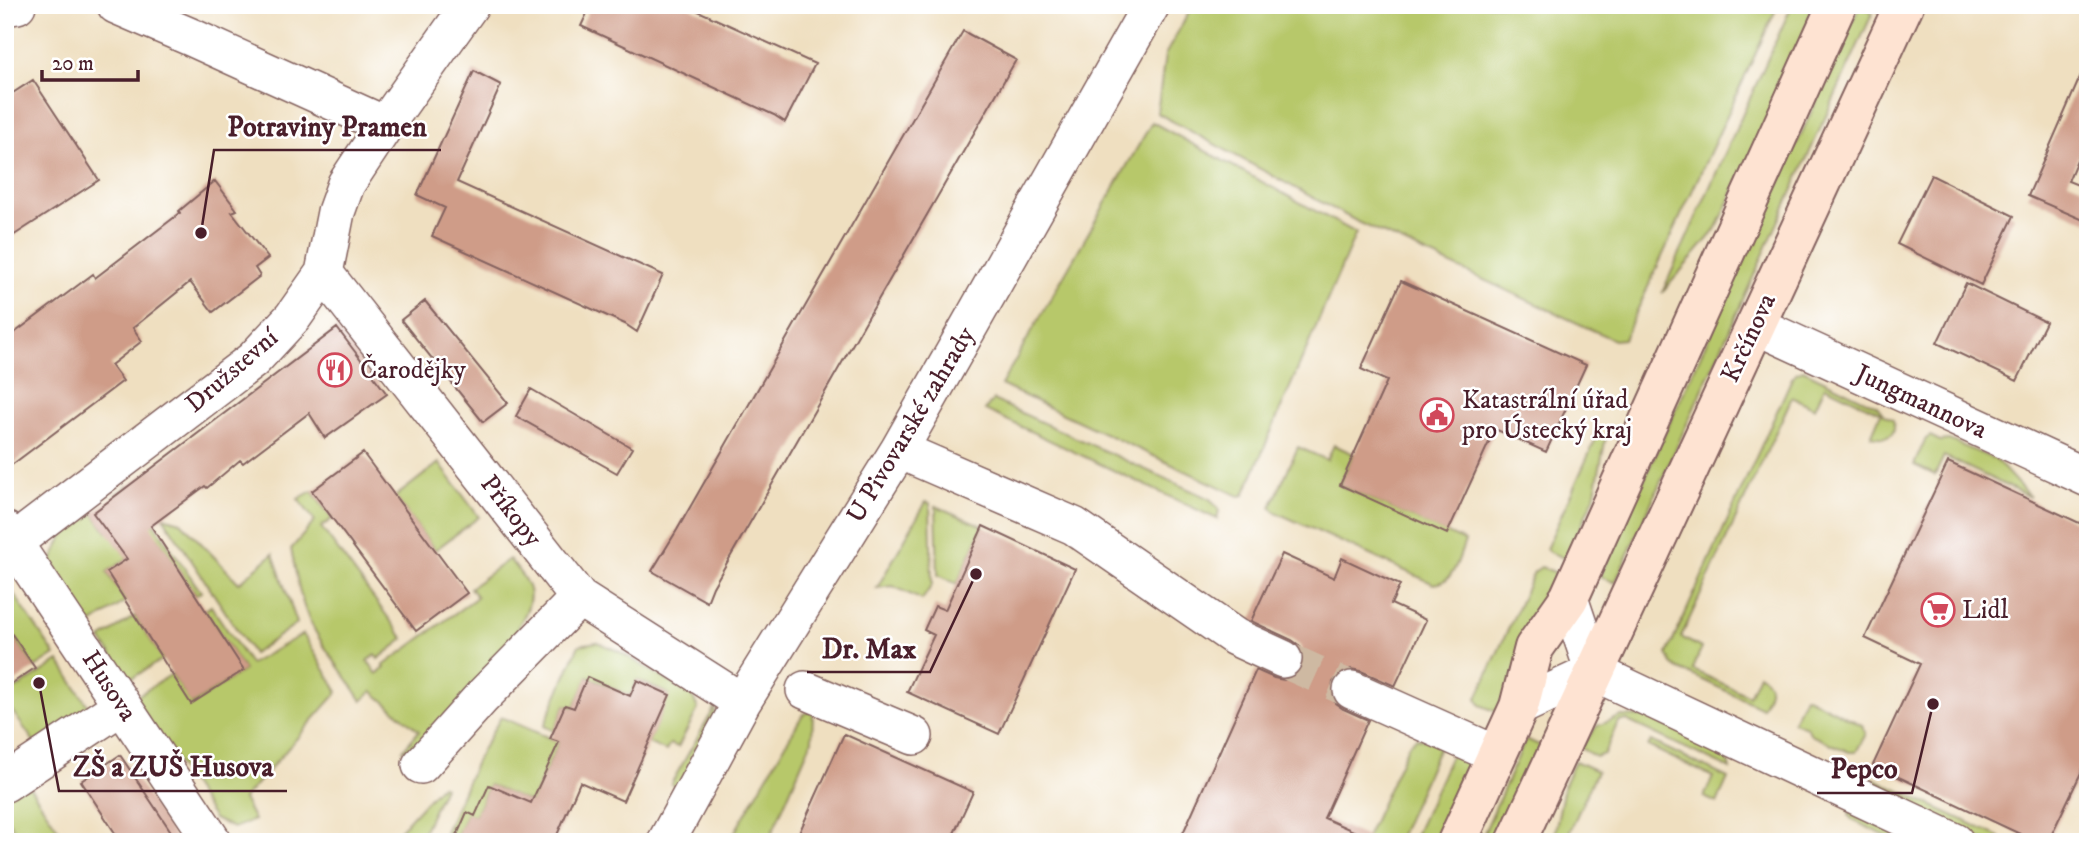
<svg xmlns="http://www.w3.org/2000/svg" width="2093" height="847" viewBox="0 0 2093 847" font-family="'IM FELL DW Pica',serif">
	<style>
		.green { fill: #b7c86b; stroke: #80744b; stroke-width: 2 }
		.building { fill: #cf9c88 }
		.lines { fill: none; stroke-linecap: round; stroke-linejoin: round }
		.street-tunnel { stroke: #ceb9a2; stroke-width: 37; stroke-dasharray: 37 18; stroke-linecap: butt }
		.street-casing { stroke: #84625f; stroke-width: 40 }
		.secondary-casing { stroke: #84625f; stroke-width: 42 }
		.street { stroke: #fff; stroke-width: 37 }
		.secondary { stroke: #fee3d2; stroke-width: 38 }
		.labels { text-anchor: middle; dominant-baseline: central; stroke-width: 5; stroke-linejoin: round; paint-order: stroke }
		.street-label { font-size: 26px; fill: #4a1f2b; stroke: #fff }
		.poi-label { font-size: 26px; fill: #4a1f2b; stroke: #fff; text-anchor: start }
		.leader { fill: none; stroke: #4a1f2b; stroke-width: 2.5 }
		.callout-dot { fill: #4a1f2b; stroke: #fff; stroke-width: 2.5 }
		.callout-label { font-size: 28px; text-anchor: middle; font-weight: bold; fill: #4a1f2b; stroke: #fff; stroke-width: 5; stroke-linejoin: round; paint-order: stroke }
	</style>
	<rect width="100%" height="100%" fill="#fff"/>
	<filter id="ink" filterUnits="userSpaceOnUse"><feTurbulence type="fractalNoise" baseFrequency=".0143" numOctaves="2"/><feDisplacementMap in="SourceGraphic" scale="14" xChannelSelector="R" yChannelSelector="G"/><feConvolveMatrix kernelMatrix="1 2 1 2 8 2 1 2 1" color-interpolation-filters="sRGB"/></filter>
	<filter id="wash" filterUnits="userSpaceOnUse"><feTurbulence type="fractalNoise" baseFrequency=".00686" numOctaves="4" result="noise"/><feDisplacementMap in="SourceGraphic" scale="28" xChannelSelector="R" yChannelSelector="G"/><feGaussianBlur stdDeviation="1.57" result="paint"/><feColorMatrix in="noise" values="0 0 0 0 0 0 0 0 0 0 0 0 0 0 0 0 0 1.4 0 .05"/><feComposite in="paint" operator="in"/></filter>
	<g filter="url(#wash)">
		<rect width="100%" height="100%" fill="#efdfc0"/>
		<path class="green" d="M1193,5H1778L1624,339L1614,340L1356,221L1157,113L1165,55Z
			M1792,5H1819L1717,228L1662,293Z
			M1860,5L1873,12L1615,583L1600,576Z
			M1152,122L1356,233L1244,495L1239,496L1001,385Z
			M1803,370L1877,406L1884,415L1893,420C1898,439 1885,439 1871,436L1881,413L1825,386L1815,408L1792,397L1681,637L1701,648L1693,670L1749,696L1759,674C1775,684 1769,694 1762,708L1677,668L1672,664L1667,654L1792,378L1796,373Z
			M993,400L1210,499L1219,510L1217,519L985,410Z
			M1598,434L1606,437L1594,497L1566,559L1549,552L1546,549Z
			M1930,436L1940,441L1949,440L1996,460L2030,497L1944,456L1935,475L1914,465L1925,440Z
			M1334,445L1354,454L1340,485L1465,541C1458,559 1455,582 1434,584L1275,512L1271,507L1298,447L1327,460Z
			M439,463L479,517L435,550L395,497Z
			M128,486L201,592L196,595L158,538L107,572L126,601L87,627L48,569L63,536L93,513L107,532L131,514L116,494Z
			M312,491L332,519L321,527L404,639L378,659L375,655L368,661L377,674L385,668L383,666L477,597L470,588L509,559C531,586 538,594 518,627L526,633L414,753L403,750L419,731L372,691L362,701C346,675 324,651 311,623C300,603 296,572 291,549L315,521L298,499Z
			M926,502L930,503L932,585L922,600L893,586L877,588Z
			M936,506L983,526L957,584L938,575Z
			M163,517L181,522L239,583L273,554L297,623L253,654Z
			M1541,567L1560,574L1497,712L1480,705L1477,698L1534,572Z
			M5,581L55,655L35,668L5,624Z
			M211,606L250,664L303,634L338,692L243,799L254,820L233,828L214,819L134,698L172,674L192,704L244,670L205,610Z
			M135,616L163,659L129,680L101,639Z
			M597,642L618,651L692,695L698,709L678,747L670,744L666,751L648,743L669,694L637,680L630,696L588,677L574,708L565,705L554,731L544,726L579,645Z
			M59,661L88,706L86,714L37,746L5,701V696Z
			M1805,696L1862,725L1866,734L1856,752H1849L1811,735L1807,727L1793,722Z
			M715,707L716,730L682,791L671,784Z
			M813,711L812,740L768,842H729L803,714Z
			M1622,716L1648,717L1721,751L1728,760L1730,769L1626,720L1618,722L1604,754L1596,757L1580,748L1597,726Z
			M501,717L559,742L531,803L489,785L475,816L467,813L456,837L445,832L478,757Z
			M1416,738L1441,743L1397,842H1364L1409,744Z
			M1526,739L1541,746L1498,842H1480Z
			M1651,741L1728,778L1717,803L1704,797L1713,777L1648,746Z
			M1454,749L1469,761L1471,772L1439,842H1412Z
			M1575,761L1597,771L1565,842H1553L1565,782Z
			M1870,777L2000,837L2002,842H1988L1864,783Z
			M27,783L67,842H22L5,816V797Z
			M441,785L444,787L419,841L398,832Z
			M1851,811L1916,842H1898L1852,820L1849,815Z"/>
		<g id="blocks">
			<path class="building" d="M591,5H685L815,64L785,122L774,115L581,26Z
				M963,31L1016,60L713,587L707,602L652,571L677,530Z
				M2088,59V134L2068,181L2088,189V222L2028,196Z
				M474,71L501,85L457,182L663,275L637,332L625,324L432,236L445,208L417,195Z
				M33,80L99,180L5,241V98Z
				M1931,175L2014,216L1981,285L1897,244Z
				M215,181L237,210L232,212L268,258L255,268L260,276L213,312L190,282L133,328L142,341L111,365L123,381L5,470V340L93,274L95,278L180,213L179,211Z
				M1401,281L1586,365L1546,452L1495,429L1447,534L1340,485L1387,381L1361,369Z
				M1966,283L2046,322L2017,381L1937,343Z
				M425,301L508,403L483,422L401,320Z
				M337,328L387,394L325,438L309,413L243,463L240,460L207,488L205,486L151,526L244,670L191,704L107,572L127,559L93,513Z
				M531,389L632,448L617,473L516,416Z
				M363,453L467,593L416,631L312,491Z
				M1948,462L2088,527V758L2048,842H2037L1873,765L1920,664L1865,638Z
				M983,526L1075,569L999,734L907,692L934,635L924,630L935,606L945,610Z
				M1282,554L1334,578L1342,558L1400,585L1391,604L1426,620L1395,686L1361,671L1351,669L1340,673L1333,682L1331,693L1335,703L1343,709L1368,720L1324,818L1378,842H1179L1256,670L1274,678L1284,680L1296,676L1302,667L1304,656L1300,646L1292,640L1251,621Z
				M5,624L35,668L5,688Z
				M587,677L630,696L637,680L670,695L623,801L580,782L554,842H454L467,812L475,816L489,785L531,803L559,742L550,739L565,705L574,708Z
				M844,734L973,792L950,842H795Z
				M120,755L178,842H121L81,781Z"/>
		</g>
	</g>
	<g filter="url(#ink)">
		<use href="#blocks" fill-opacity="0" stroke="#84625f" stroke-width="2"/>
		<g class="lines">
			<path class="street-tunnel" d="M1283,659L1352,690"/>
			<defs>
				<path id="street" d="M116,5L193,38L385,125
					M5,7L17,5
					M324,273L579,598L742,702
					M1755,325L2088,478
					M899,450L1074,526L1235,637L1283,659
					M5,530L213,842
					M14,542L253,360L293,317L324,273L336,212L346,184L385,125L470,5
					M1569,598L1594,672
					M1594,672L1955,842
					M805,690L914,736
					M1352,690L1497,755
					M1519,707L1594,672
					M421,765L482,697L579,598
					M5,783L121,706
					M666,842L742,702L899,450L1151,5"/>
				<path id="secondary" d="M1457,842L1519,707L1534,648L1569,598L1837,5
					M1516,842L1904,5"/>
			</defs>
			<use href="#street" class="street-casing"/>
			<use href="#secondary" class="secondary-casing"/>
			<use href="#street" class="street"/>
			<use href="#secondary" class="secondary"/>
		</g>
	</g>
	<defs>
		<symbol id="restaurant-ring" viewBox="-11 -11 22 22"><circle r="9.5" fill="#fff" stroke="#d1495b" stroke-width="1.5"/><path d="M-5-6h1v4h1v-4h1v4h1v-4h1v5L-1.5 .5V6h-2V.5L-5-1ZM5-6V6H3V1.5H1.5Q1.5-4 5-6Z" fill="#d1495b"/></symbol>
		<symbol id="civic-ring" viewBox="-11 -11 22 22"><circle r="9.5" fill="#fff" stroke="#d1495b" stroke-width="1.5"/><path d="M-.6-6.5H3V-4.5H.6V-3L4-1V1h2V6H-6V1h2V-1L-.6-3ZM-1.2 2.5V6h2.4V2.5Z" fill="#d1495b"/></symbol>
		<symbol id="supermarket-ring" viewBox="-11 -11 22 22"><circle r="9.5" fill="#fff" stroke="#d1495b" stroke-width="1.5"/><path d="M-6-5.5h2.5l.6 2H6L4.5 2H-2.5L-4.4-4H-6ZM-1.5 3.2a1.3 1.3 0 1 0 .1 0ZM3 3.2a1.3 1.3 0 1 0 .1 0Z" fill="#d1495b"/></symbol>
	</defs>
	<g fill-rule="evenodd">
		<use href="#restaurant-ring" x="316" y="351" width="38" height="38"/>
		<use href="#civic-ring" x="1418" y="396" width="38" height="38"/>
		<use href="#supermarket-ring" x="1919" y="591" width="38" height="38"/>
	</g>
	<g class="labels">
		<g class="street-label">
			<text transform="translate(1749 338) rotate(-65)">Krčínova</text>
			<text transform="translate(232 371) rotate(-41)">Družstevní</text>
			<text transform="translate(1921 402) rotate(25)">Jungmannova</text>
			<text transform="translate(911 425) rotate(-59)">U Pivovarské zahrady</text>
			<text transform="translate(511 511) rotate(52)">Příkopy</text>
			<text transform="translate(109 686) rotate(57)">Husova</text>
		</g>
		<g class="poi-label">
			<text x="360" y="370">Čarodějky</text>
			<text x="1462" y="400">Katastrální úřad<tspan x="1462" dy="30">pro Ústecký kraj</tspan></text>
			<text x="1962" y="610">Lidl</text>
		</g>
	</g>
	<path class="leader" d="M201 233L214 150H441M976 574L930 672H807M39 683L59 791H287M1933 704L1912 793H1817"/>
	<g class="callout-dot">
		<circle cx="201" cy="233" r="7"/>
		<circle cx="976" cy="574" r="7"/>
		<circle cx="39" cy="683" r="7"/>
		<circle cx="1933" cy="704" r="7"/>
	</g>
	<g class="callout-label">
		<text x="327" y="136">Potraviny Pramen</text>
		<text x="869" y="658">Dr. Max</text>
		<text x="173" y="776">ZŠ a ZUŠ Husova</text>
		<text x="1864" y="778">Pepco</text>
	</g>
	<rect width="2093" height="847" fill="none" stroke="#fff" stroke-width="28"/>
	<path d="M42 70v10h96v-10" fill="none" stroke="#4a1f2b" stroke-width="3.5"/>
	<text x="52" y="70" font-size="21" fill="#4a1f2b" stroke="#ffffff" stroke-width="5" paint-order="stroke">20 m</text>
</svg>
